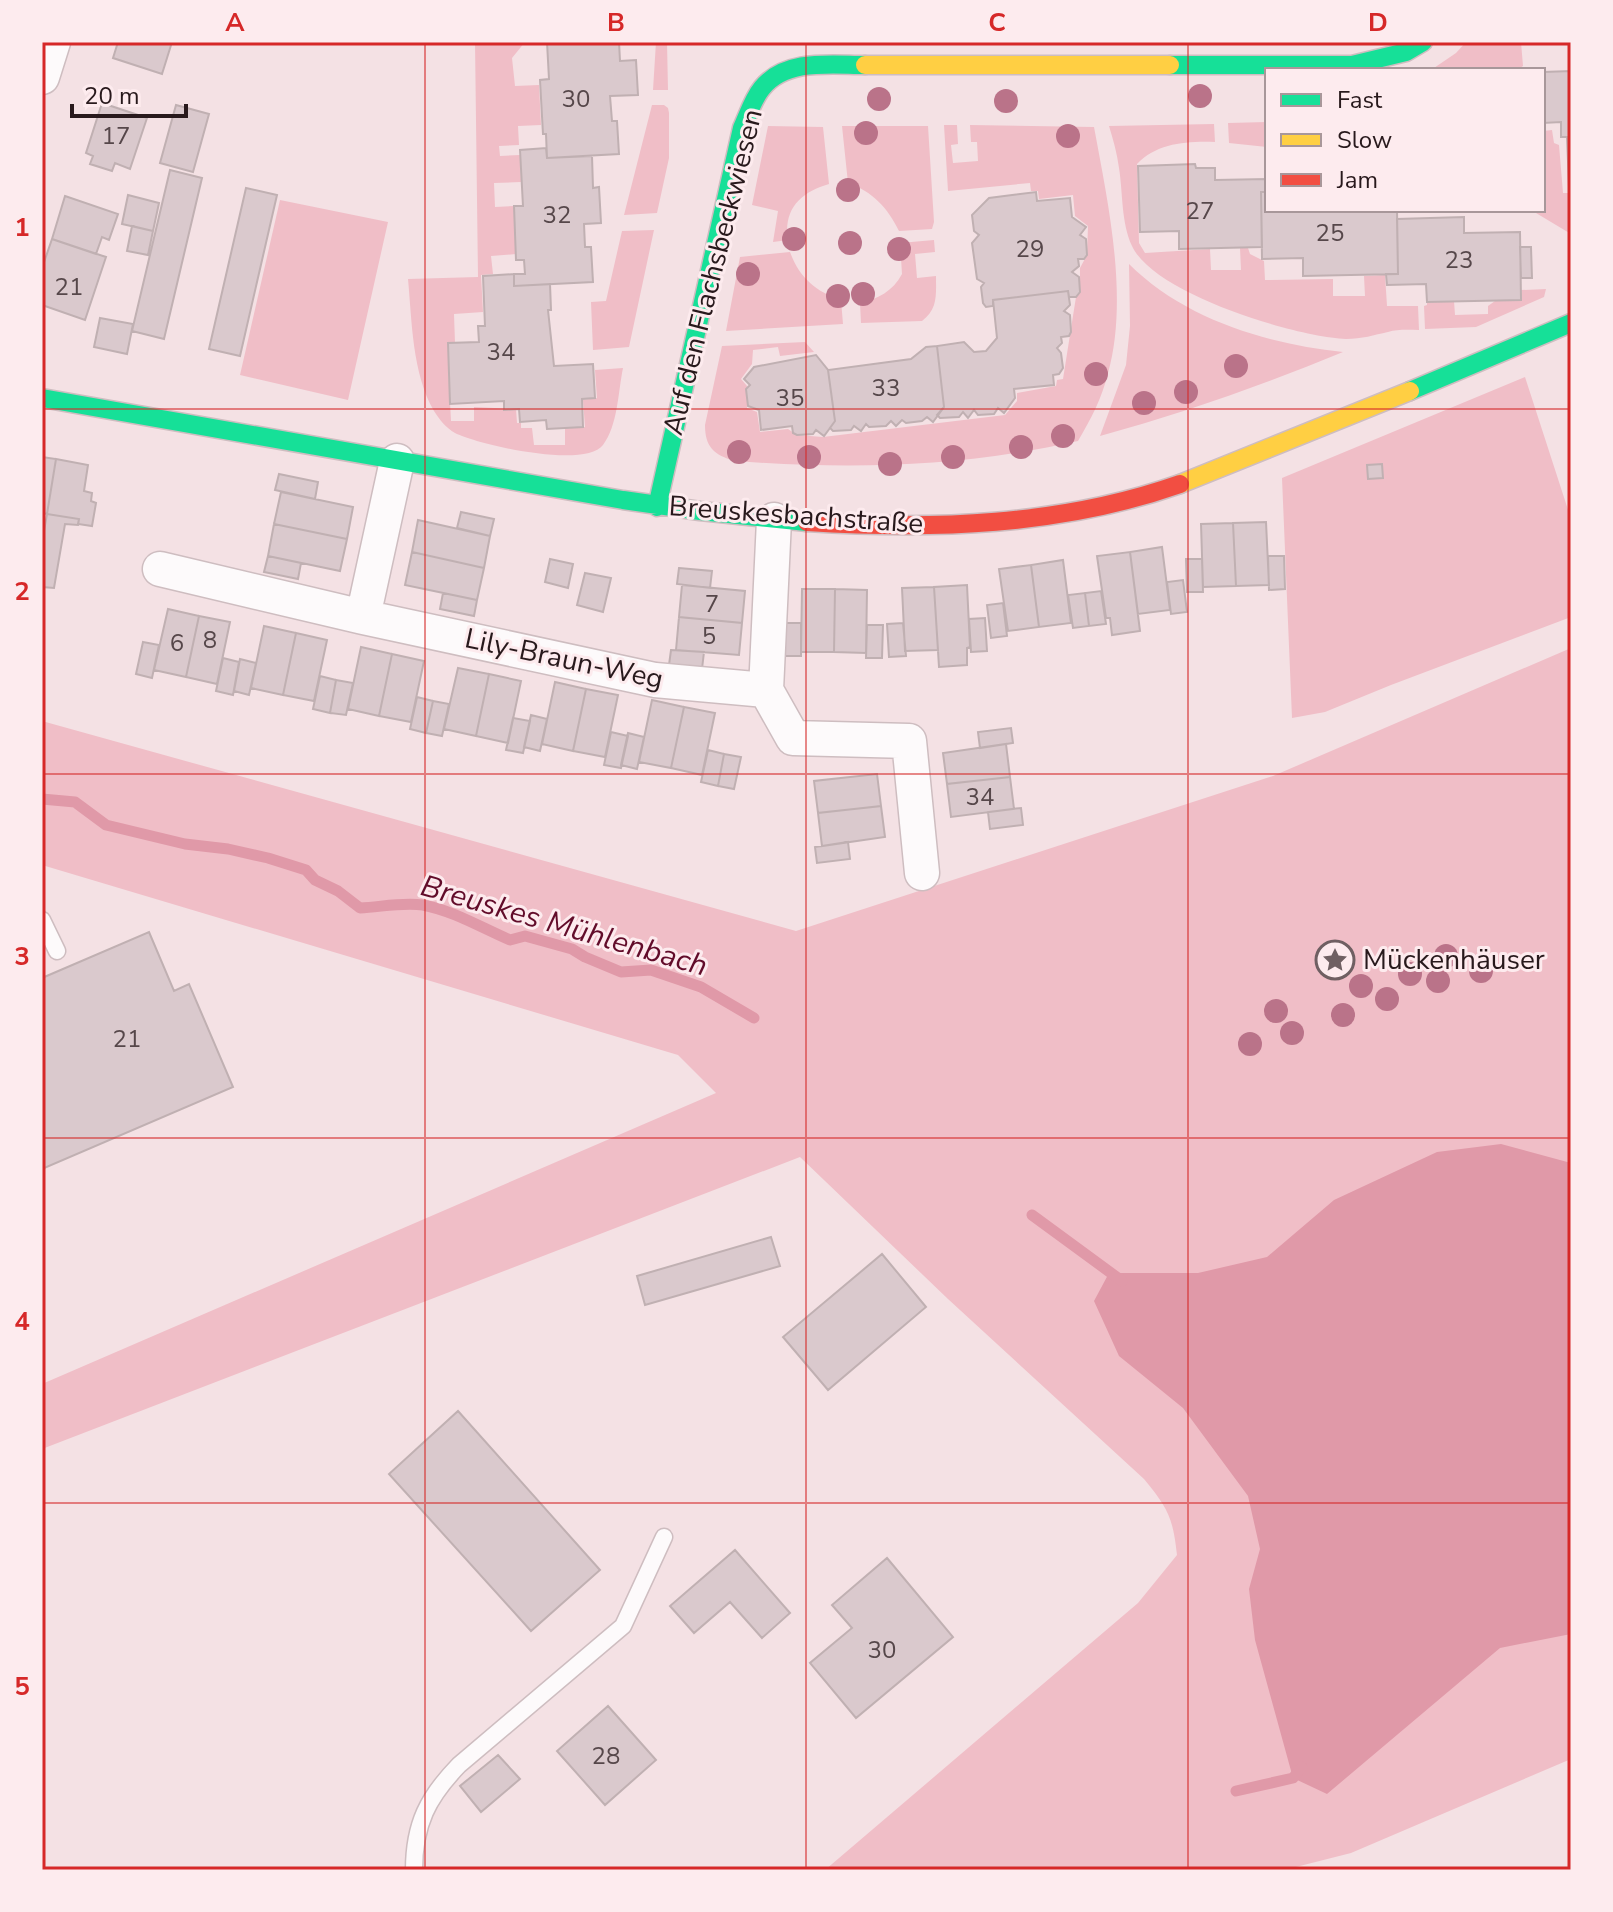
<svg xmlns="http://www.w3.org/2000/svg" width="1613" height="1912" viewBox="0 0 1613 1912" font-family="'Nunito Sans',sans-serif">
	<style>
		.green { fill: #f0bec7 }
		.water { fill: #e099a8 }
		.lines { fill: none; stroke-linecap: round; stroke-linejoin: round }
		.stream { stroke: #e099a8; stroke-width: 11 }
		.building { fill: #dac9cd; stroke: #c0b0b2; stroke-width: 2 }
		.lane-casing { stroke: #cebdc0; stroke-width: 19 }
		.street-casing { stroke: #cebdc0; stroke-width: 37 }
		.fast-casing { stroke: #cebdc0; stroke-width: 21 }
		.slow-casing { stroke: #cebdc0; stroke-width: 21 }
		.jam-casing { stroke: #cebdc0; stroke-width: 21 }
		.lane { stroke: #fdfafb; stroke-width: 16 }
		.street { stroke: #fdfafb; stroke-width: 34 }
		.fast { stroke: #16e098; stroke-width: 18 }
		.slow { stroke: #ffcf43; stroke-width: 18 }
		.jam { stroke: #f24e42; stroke-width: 18 }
		.tree { fill: #ba7389 }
		.grid { fill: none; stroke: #d62828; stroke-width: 2; stroke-opacity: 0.55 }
		.labels { text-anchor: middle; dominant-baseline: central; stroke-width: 6; stroke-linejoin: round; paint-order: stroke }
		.number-label { font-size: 24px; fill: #56474a }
		.street-label { font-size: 28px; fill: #28191c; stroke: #fdebee }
		.poi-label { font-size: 28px; fill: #28191c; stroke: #fdebee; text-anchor: start }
		.water-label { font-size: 30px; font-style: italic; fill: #620c2a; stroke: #fdebee }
		.neatline { fill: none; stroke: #d62828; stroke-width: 3 }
		.grid-label { font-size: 26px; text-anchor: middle; font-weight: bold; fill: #d62828 }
	</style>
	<rect width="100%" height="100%" fill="#f4e1e4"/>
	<path class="green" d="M475,42H525L512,58L515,86L539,85L541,125L518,126L519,145L499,146L500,156L520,155L521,182L494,183L495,207L514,206L516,254L491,256L493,274L481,275L483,312L454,314L455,343L448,363L451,421H474V407L516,409L517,423H521V428H532L534,445H565V428L585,427L583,400L597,398L595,370L623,368C618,392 618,425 603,445C585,469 479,445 455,433C446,428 439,419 434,411C412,373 412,321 408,279L478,277Z
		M656,42H667L668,90H653Z
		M1466,42H1521L1523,66L1517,70H1431L1456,53Z
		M652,105H664L668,108L669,113V158L657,213L624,215Z
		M1267,122V147L1229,143L1228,123Z
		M1214,124L1215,142C1187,141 1157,143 1137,164L1139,243L1145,253L1210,249L1211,270H1241L1240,248H1248L1250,254L1264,261L1265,280L1333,279V296H1365L1364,276L1385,275L1387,306H1418L1419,330C1409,330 1398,329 1388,332C1374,335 1362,339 1346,339C1296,337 1154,294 1132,246C1121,222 1123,193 1119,168C1117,153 1113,139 1109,126Z
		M944,125H957L958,144L951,145L953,163L978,161L977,142H971L970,125L1094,127C1108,203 1129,298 1108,373C1102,398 1091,419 1078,441C962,467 853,470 735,461C714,455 705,447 705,425L722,346L805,342L814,352L780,356L778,347L753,350L752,364L741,379L747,386V408L757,412L760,432L788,429L797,435L823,437L1005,415L1017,401V393L1056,386L1057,380L1063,379L1076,297L1080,292V268L1087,255L1088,226L1075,216L1073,195L1039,199L1038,191H1031L1030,183L948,191Z
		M768,126L823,127L829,184C801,192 783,209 788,240L773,242L778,211L752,205Z
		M842,126H928L934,222L932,229L899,231C888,208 872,191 848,183Z
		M1552,130L1554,143L1559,145L1563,193H1571V234L1531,210H1543V131Z
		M280,200L388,222L348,400L240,375Z
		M654,230L629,347L593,350L591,302L606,301L622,231Z
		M934,240L935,252L915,254L917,278L936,276C936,295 938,309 922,321L861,323L860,303C878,299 893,291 902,274L900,243Z
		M790,252C799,277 816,292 841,300L843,324L726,331L740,257Z
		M1129,264C1184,319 1267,344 1343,352C1263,385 1183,413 1100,436L1126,365L1130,326Z
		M1546,289L1544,297L1476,327L1425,329L1424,306L1427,305V302L1454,301L1455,315L1488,314V306L1495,301L1521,300V290Z
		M1525,377L1571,519V617L1391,685L1325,712L1292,718L1282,478Z
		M1571,648V1759L1351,1853L1284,1870H825L1138,1603L1177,1555C1173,1518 1168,1508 1144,1479L948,1299L800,1157L42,1449V1384L716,1093L678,1055L42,865V721L796,931L1273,776Z"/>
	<path class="water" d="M1501,1144L1571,1163V1634L1500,1648L1327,1794L1293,1778L1255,1640L1249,1589L1260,1549L1248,1496L1183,1408L1119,1356L1094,1301L1109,1273H1198L1267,1257L1334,1200L1437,1152Z"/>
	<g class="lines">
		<path class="stream" d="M42,799L75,802L106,825L185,844L228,849L268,858L306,870L315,880L338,891L360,908C381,907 402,902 423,905C454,911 482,928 510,940L525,936L572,949L585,957L621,972L651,970L701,987L754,1018
			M1032,1215L1122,1281
			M1236,1791L1293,1778L1302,1767"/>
	</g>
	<path class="building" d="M118,42H172L162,74L113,58Z
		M547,42H619L620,61L636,60L638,95L610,96L612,121H617L619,154L547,158L546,134H543L540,80L549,79Z
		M1571,71V186H1569L1567,137H1561V122L1543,123V72Z
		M102,103L147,118L130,169L115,163L112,171L90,164L93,156L86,153Z
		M176,105L209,114L193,172L160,163Z
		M546,148L547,158L592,156L593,188L599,187L601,223L584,224L585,247H591L593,282L514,286V274H525L524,260H516L514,206H523L520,150Z
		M1195,164L1196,168H1215V180L1267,179V192H1261L1262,247L1179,249V231L1140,232L1138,166Z
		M170,170L202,178L164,339L132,331Z
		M246,188L277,195L240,356L209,349Z
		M1036,192L1037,201L1070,198L1072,217L1086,227L1080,235L1086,239L1087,255L1084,259H1078L1079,266L1072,272L1079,277L1080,292L1076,297H1069L1068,291L993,300V306L986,307L983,303L981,287L984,283L977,279L972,243L979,235L974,231L972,215L989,198Z
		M1261,192H1267V210H1397L1398,274L1303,276V258L1262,259Z
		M128,195L159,203L153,231L122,224Z
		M65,196L118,214L109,240L102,237L96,254L52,239Z
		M1464,217V233L1520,232L1521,300L1427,302L1426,284L1387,285L1386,274H1398L1397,219Z
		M132,226L153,231L148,255L127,251Z
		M52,239L106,257L85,320L42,305V268Z
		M1520,247H1531L1532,278H1521Z
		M514,274V286L550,284L551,310H548L554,366L593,364L595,398L582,399L583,427L547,429L546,420L520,422L519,409L504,410V401L450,404L448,343L479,342L478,326H485L483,276Z
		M1068,291L1070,305L1064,311L1070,315L1071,332L1069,336L1061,337L1062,343L1057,348L1061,353L1063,368L1059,374L1053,375L1054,385L1014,389L1015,398L1004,413L998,408L994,414L978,415L974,410L968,418L963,412L959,417L940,418L937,415L944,407L937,346L964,342L974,352L986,351L997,338L993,300Z
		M100,318L133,324L127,354L94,347Z
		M937,346L944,407L933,422L927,417L922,421L906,423L902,420L896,426L891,421L886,426L869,427L866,424L861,431L854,426L851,430L833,431L830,428L835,421L828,370L911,359L926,347Z
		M816,355L828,370L835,421L830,428L824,436L816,430L813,434L797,435L793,433L792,426L761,430L759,410L748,406L746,389L750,385L744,379L754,367Z
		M42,457L56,459L47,514L42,513Z
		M56,459L88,465L84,491L92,493L91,501L96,503L92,526L78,524L79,519L47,514Z
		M1382,464L1383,478L1368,479L1367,465Z
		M279,474L318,482L315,499L275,490Z
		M281,492L353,507L347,539L274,524Z
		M461,512L494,519L490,536L457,528Z
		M47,514L79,519L78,525L65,524L54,588L42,587V542Z
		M418,520L490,536L484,568L412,552Z
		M1266,522L1269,585L1236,586L1233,523Z
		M1233,523L1236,586L1203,587L1201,524Z
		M274,524L347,539L340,571L268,556Z
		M1162,547L1170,610L1138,614L1130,552Z
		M412,552L484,568L477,600L405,585Z
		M1130,552L1140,631L1112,635L1110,618H1106L1097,556Z
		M268,556L301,563L298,579L264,572Z
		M1268,556H1284L1285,589L1269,590Z
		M550,559L573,564L568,588L545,582Z
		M1186,559H1202L1203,592H1187Z
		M1063,560L1071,623L1039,627L1031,565Z
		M1031,565L1039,627L1008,631L999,569Z
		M679,568L712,571L710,588L677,584Z
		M585,573L611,578L603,612L577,605Z
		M1183,580L1187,612L1171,614L1167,582Z
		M682,585L745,591L742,623L679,617Z
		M967,585L970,647L967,648V665L939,667L934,587Z
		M934,587L938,650L905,651L902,588Z
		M802,589H835L834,652H801Z
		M835,589L867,590L866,653L834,652Z
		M1101,591L1106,624L1089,626L1085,593Z
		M443,593L477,600L474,616L440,609Z
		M1085,593L1089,626L1073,628L1068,595Z
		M1003,603L1007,636L991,638L987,605Z
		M168,609L199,616L186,677L154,670Z
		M199,616L230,622L217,684L186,677Z
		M679,617L742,623L739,655L676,650Z
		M985,618L987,651L971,652L969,619Z
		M785,623H801V656H784Z
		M903,623L906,656L889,657L887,624Z
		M867,625H883L882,658H866Z
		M264,626L296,633L283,695L251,688Z
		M296,633L327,640L314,701L283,695Z
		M143,642L159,645L152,678L136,674Z
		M361,647L392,654L379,716L348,709Z
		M671,650L704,652L702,669L669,665Z
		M392,654L424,661L411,722L379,716Z
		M223,658L239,662L233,695L216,691Z
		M240,659L256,663L249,695L234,691Z
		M458,668L489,674L476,736L444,729Z
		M489,674L521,681L508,743L476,736Z
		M320,676L336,680L330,713L313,709Z
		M336,680L353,683L346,715L330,713Z
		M555,682L586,689L573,751L542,744Z
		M586,689L618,695L605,757L573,751Z
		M417,697L433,701L426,733L410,729Z
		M652,700L684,707L671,768L639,762Z
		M433,701L449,704L442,736L426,733Z
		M684,707L715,713L702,775L671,768Z
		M531,715L547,719L540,751L524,747Z
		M513,718L530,721L523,753L506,750Z
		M1011,728L1013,743L980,748L978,732Z
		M611,732L628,736L621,768L604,765Z
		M628,733L644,737L637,769L621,765Z
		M1006,744L1010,777L947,784L943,753Z
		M708,750L724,754L718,786L701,782Z
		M724,754L741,757L734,789L718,786Z
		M877,774L881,806L818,813L814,781Z
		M1010,777L1014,809L951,817L947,784Z
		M881,806L885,837L822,846L818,813Z
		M1021,808L1023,825L990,829L988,812Z
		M848,842L850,859L817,863L815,847Z
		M149,932L174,991L189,984L233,1087L42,1169V978Z
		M771,1237L780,1266L645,1305L637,1276Z
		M882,1254L926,1307L828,1390L783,1337Z
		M458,1411L600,1570L531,1631L389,1474Z
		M735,1550L790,1613L762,1638L730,1602L694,1633L670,1606Z
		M887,1558L953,1637L856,1718L810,1663L852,1628L832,1605Z
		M608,1706L656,1760L605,1805L557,1751Z
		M498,1755L520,1779L481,1812L460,1786Z"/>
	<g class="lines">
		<defs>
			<path id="lane" d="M42,920L57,951
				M414,1870C414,1824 428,1797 459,1765L623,1626L664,1537"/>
			<path id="street" d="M42,77L53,42
				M160,569L363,617L655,680L766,690L793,738L909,741L922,873
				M363,617L397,461
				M766,690L774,520"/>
			<path id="fast" d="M1170,65H1352L1406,52L1423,42
				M1410,391L1571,323
				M42,398L623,500L700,511L807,522
				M657,507L742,128C748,115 753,99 762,88C786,58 832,65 865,65"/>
			<path id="slow" d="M865,65H1170
				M1180,484L1410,391"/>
			<path id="jam" d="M807,522C932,530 1061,526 1180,484"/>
		</defs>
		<use href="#lane" class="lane-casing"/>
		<use href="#street" class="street-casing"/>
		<use href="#fast" class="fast-casing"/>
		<use href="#slow" class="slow-casing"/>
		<use href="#jam" class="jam-casing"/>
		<use href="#lane" class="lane"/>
		<use href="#street" class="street"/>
		<use href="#fast" class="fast"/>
		<use href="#slow" class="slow"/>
		<use href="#jam" class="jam"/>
	</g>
	<g class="tree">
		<circle cx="1200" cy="96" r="12"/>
		<circle cx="879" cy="99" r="12"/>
		<circle cx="1006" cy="101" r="12"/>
		<circle cx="866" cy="133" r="12"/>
		<circle cx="1068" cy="136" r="12"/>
		<circle cx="848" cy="190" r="12"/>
		<circle cx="794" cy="239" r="12"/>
		<circle cx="850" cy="243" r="12"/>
		<circle cx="899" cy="249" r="12"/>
		<circle cx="748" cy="274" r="12"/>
		<circle cx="863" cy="294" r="12"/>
		<circle cx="838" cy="296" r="12"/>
		<circle cx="1236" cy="366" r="12"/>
		<circle cx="1096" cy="374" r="12"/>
		<circle cx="1186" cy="392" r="12"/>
		<circle cx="1144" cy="403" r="12"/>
		<circle cx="1063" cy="436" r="12"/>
		<circle cx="1021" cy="447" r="12"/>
		<circle cx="739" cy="452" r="12"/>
		<circle cx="809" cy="457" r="12"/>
		<circle cx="953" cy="457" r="12"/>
		<circle cx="890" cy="464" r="12"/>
		<circle cx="1446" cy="956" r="12"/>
		<circle cx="1481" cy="971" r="12"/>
		<circle cx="1410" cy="974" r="12"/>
		<circle cx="1438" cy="981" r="12"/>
		<circle cx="1361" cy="986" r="12"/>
		<circle cx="1387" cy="999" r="12"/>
		<circle cx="1276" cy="1011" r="12"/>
		<circle cx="1343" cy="1015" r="12"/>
		<circle cx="1292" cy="1033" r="12"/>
		<circle cx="1250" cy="1044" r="12"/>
	</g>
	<path class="grid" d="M425,42V1870M806,42V1870M1188,42V1870M42,409H1571M42,774H1571M42,1138H1571M42,1503H1571"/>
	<defs>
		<symbol id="sight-ring" viewBox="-11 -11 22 22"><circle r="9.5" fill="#fdebee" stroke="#6f5f62" stroke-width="1.5"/><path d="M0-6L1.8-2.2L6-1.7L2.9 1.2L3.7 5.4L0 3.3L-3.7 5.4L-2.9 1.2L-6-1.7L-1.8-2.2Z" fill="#6f5f62"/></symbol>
	</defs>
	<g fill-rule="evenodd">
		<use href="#sight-ring" x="1313" y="938" width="44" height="44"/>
	</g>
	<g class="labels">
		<g class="number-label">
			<text x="576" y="99">30</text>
			<text x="116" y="136">17</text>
			<text x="1200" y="211">27</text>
			<text x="557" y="215">32</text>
			<text x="1330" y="233">25</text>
			<text x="1030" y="249">29</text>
			<text x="1459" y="260">23</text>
			<text x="69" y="287">21</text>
			<text x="501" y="352">34</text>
			<text x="886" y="388">33</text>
			<text x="790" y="398">35</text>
			<text x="712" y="604">7</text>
			<text x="709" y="636">5</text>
			<text x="210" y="640">8</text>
			<text x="177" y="643">6</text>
			<text x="980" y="797">34</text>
			<text x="127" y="1039">21</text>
			<text x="882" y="1650">30</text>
			<text x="606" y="1756">28</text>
		</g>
		<g class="street-label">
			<text transform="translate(713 272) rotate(-76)">Auf den Flachsbeckwiesen</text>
			<text transform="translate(796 515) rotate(4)">Breuskesbachstraße</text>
			<text transform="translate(564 659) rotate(12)">Lily-Braun-Weg</text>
		</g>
		<g class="poi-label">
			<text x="1363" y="960">Mückenhäuser</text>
		</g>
		<g class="water-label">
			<text transform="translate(564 926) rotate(16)">Breuskes Mühlenbach</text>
		</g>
	</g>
	<rect width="1613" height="1912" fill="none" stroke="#fdebee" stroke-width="88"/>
	<rect x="1265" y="68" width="280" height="144" fill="#fdebee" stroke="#a8979a" stroke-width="2"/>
	<rect x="1281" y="94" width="40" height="12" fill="#16e098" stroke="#a8979a" stroke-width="2"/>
	<text x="1337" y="108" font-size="24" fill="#28191c">Fast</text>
	<rect x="1281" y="134" width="40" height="12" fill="#ffcf43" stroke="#a8979a" stroke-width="2"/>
	<text x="1337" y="148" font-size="24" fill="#28191c">Slow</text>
	<rect x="1281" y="174" width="40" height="12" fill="#f24e42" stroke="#a8979a" stroke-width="2"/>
	<text x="1337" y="188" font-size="24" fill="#28191c">Jam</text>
	<path d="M72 104v12h114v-12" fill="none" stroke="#28191c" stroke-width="4"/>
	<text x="84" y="104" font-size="24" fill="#28191c" stroke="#fdebee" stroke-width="6" paint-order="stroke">20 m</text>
	<rect x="44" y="44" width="1525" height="1824" class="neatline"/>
	<g class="grid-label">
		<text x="235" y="31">A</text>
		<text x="616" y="31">B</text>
		<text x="997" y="31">C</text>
		<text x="1378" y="31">D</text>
		<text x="22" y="236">1</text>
		<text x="22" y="600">2</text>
		<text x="22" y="965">3</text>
		<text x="22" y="1330">4</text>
		<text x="22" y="1695">5</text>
	</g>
</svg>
